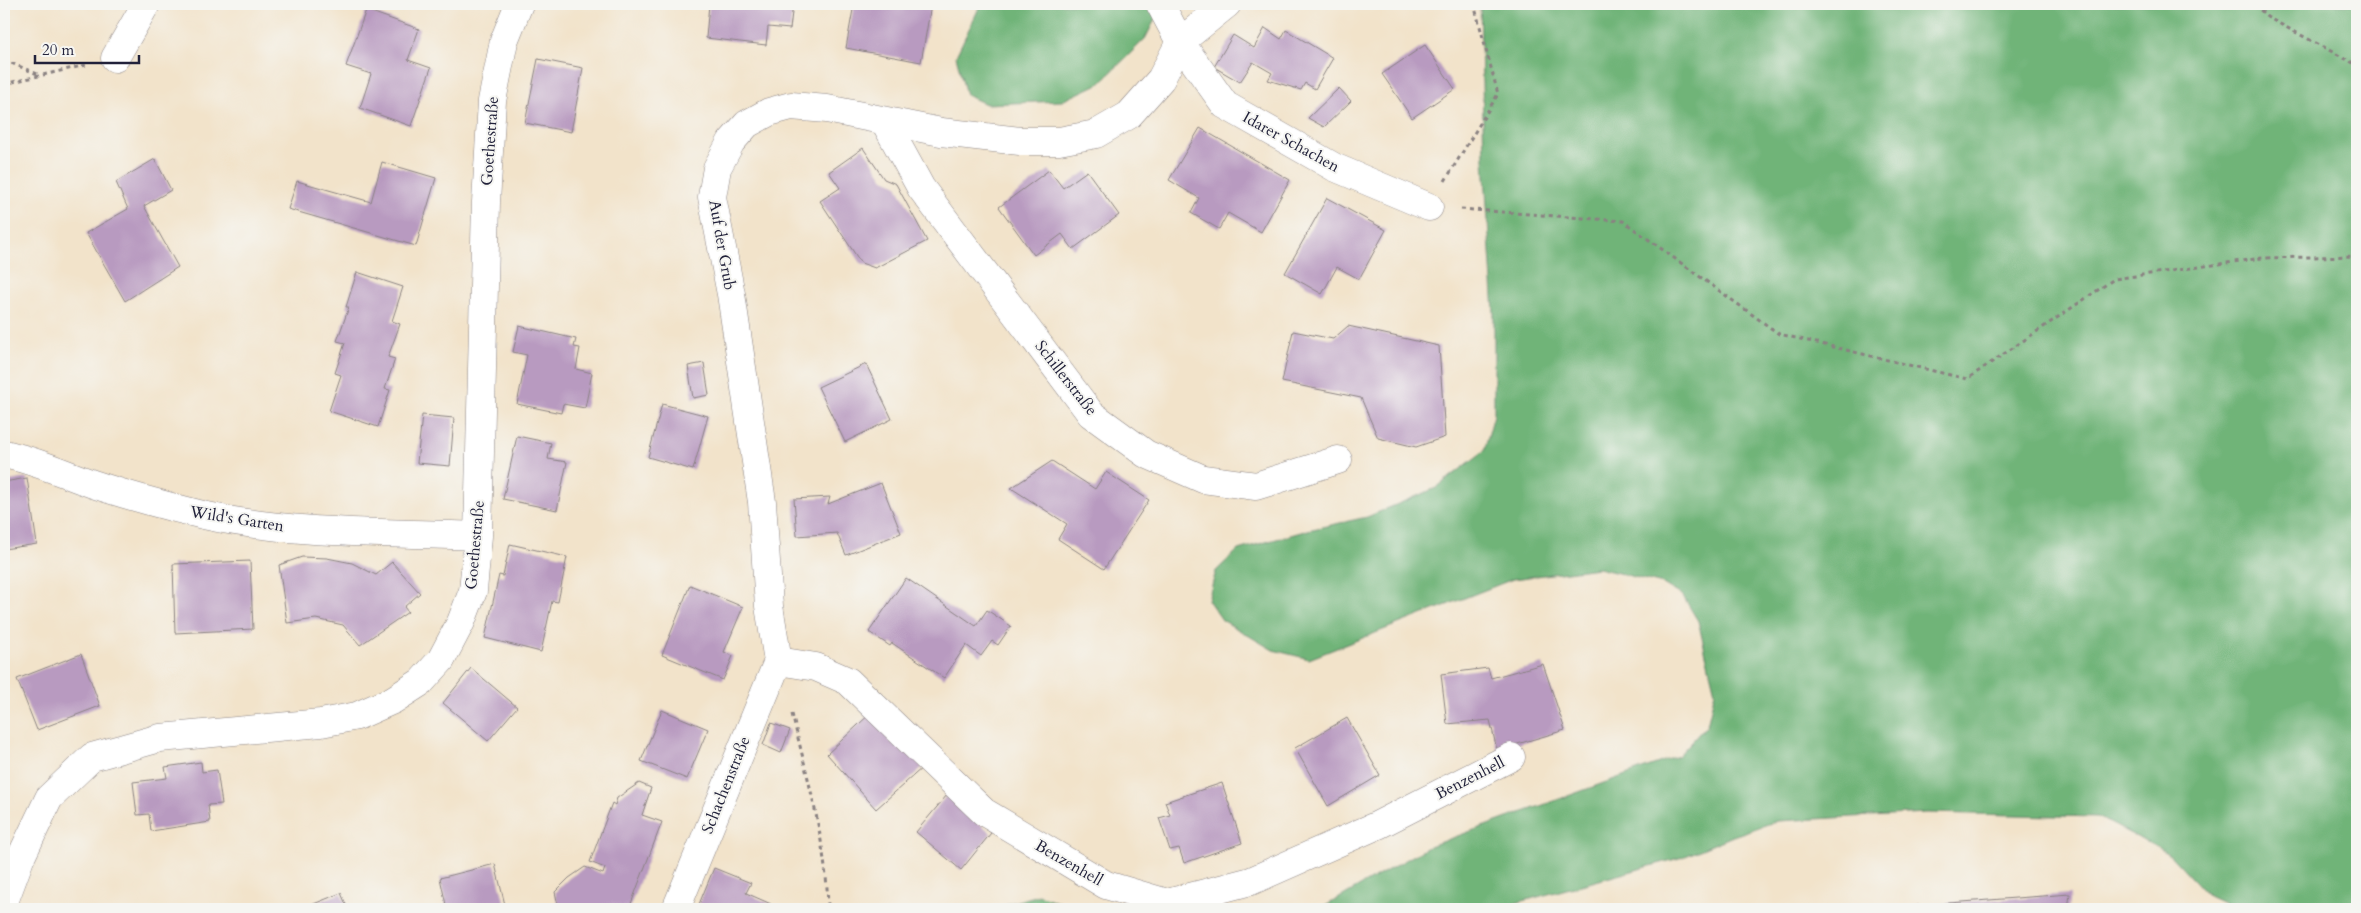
<svg xmlns="http://www.w3.org/2000/svg" width="2361" height="913" viewBox="0 0 2361 913" font-family="Cardo,serif">
	<style>
		.forest { fill: #6fb478; stroke: #486b5a }
		.building { fill: #b89ac0 }
		.lines { fill: none; stroke-linecap: round; stroke-linejoin: round }
		.street-casing { stroke: #8a8282; stroke-width: 29 }
		.path { stroke: #8a8282; stroke-width: 3; stroke-dasharray: 4 4; stroke-linecap: butt }
		.street { stroke: #fff; stroke-width: 28 }
		.labels { text-anchor: middle; dominant-baseline: central; stroke-width: 4; stroke-linejoin: round; paint-order: stroke }
		.street-label { font-size: 16px; fill: #22223b; stroke: #f6f6f2 }
	</style>
	<rect width="100%" height="100%" fill="#f6f6f2"/>
	<filter id="ink" filterUnits="userSpaceOnUse"><feTurbulence type="fractalNoise" baseFrequency=".02" numOctaves="2"/><feDisplacementMap in="SourceGraphic" scale="10" xChannelSelector="R" yChannelSelector="G"/><feConvolveMatrix kernelMatrix="1 2 1 2 8 2 1 2 1" color-interpolation-filters="sRGB"/></filter>
	<filter id="wash" filterUnits="userSpaceOnUse"><feTurbulence type="fractalNoise" baseFrequency=".0096" numOctaves="4" result="noise"/><feDisplacementMap in="SourceGraphic" scale="20" xChannelSelector="R" yChannelSelector="G"/><feGaussianBlur stdDeviation="1.12" result="paint"/><feColorMatrix in="noise" values="0 0 0 0 0 0 0 0 0 0 0 0 0 0 0 0 0 1.4 0 .05"/><feComposite in="paint" operator="in"/></filter>
	<g filter="url(#wash)">
		<rect width="100%" height="100%" fill="#f2e3ca"/>
		<path class="forest" d="M984,4H1163L1145,39L1100,83L1062,101L986,104L966,95L956,56L979,8Z
			M1480,4H2357V909H2236L2208,896L2168,853L2098,817L1927,813L1777,821L1733,836L1683,857L1494,909H1320L1430,846L1678,756L1707,725L1715,692L1698,621L1683,596L1663,584L1598,568L1513,579L1309,659L1273,650L1222,620L1208,600L1216,571L1238,550L1308,530L1367,517L1436,488L1484,451L1494,415V313L1484,160Z
			M1039,895L1079,909H1080H1003L1007,904Z"/>
		<g id="blocks">
			<path class="building" d="M709,4H793L790,29L768,27L766,45L706,38Z
				M854,4L931,5L921,62L846,48Z
				M366,10L419,29L408,60L431,68L411,126L360,108L371,74L346,66Z
				M1265,28L1281,39L1286,30L1333,58L1315,89L1305,83L1301,90L1268,80L1272,73L1253,62L1240,82L1214,67L1233,35L1254,48Z
				M1425,45L1455,89L1412,118L1382,74Z
				M538,59L583,68L571,132L525,123Z
				M1339,88L1351,101L1324,127L1308,118Z
				M1200,128L1290,180L1261,232L1228,213L1219,229L1191,213L1199,198L1169,180Z
				M863,148L884,179L896,184L927,241L875,268L861,263L820,201L840,188L829,172Z
				M155,159L171,190L144,206L178,267L125,301L86,233L128,209L116,182Z
				M382,162L436,178L416,246L288,209L297,181L371,202Z
				M1049,170L1063,188L1087,171L1119,215L1073,249L1062,234L1034,255L999,207Z
				M1327,198L1386,230L1359,279L1337,267L1322,294L1285,273Z
				M357,272L403,287L392,321L400,324L388,357L395,359L385,389L390,390L378,427L329,411L341,375L335,373L345,343L337,341L349,307H346Z
				M519,326L576,339L574,347L580,348L576,369L592,373L585,408L563,404L561,413L517,404L527,355L513,352Z
				M1348,326L1439,346L1445,437L1416,447L1378,438L1361,398L1282,382L1293,331L1333,339Z
				M704,363L709,395L693,398L688,366Z
				M866,364L892,419L845,442L818,387Z
				M662,404L708,416L693,470L648,457Z
				M422,415L454,418L450,466L417,463Z
				M517,436L551,443L548,459L567,462L557,510L503,499Z
				M1052,461L1095,489L1106,472L1149,500L1104,569L1058,539L1067,524L1011,488Z
				M27,478L37,544L4,549V482Z
				M881,483L901,533L846,555L837,533L797,536L794,499L830,497L828,504Z
				M510,544L567,557L558,602L552,601L541,652L485,638L499,575L503,576Z
				M302,557L327,558L352,563L376,575L392,562L420,593L404,607L408,612L360,645L343,625L316,619L287,623L279,565Z
				M250,561L253,629L175,633L173,564Z
				M906,578L976,626L987,610L1011,626L998,645L992,641L981,656L966,645L944,678L892,643L890,646L869,632Z
				M690,585L743,607L724,652L733,656L723,680L662,655Z
				M81,654L100,706L37,730L17,679Z
				M1543,664L1565,730L1497,750L1490,720L1447,724L1441,674L1488,668L1491,678Z
				M471,668L517,707L488,741L443,703Z
				M662,710L708,729L687,779L641,761Z
				M873,711L923,767L876,809L827,754Z
				M1347,718L1380,775L1328,806L1295,748Z
				M771,723L790,730L781,753L763,745Z
				M201,762L202,772L217,770L222,804L208,805L210,822L151,831L149,814L137,815L133,782L167,778L165,767Z
				M639,783L651,788L642,815L662,822L629,909H559L555,892L569,878L585,867L603,874L605,868L590,862L612,803L615,805L617,798Z
				M1222,783L1242,843L1184,863L1179,848L1170,850L1159,818L1170,815L1165,802Z
				M947,795L991,833L961,870L916,832Z
				M495,864L506,909H447L440,878Z
				M714,868L751,883L746,893L771,904L769,909H697Z
				M341,893L348,909H301Z
				M2070,894L2068,909H1895V907Z"/>
		</g>
	</g>
	<g filter="url(#ink)">
		<use href="#blocks" fill-opacity="0" stroke="#8a8282" stroke-width="1"/>
		<g class="lines">
			<defs>
				<path id="street" d="M1227,4L1180,42L1225,105L1334,167L1429,207
					M115,58L146,4
					M885,122L921,188L1091,414L1146,454L1203,479L1256,486L1338,460
					M4,454C35,460 64,474 93,484C129,496 166,506 203,515C293,535 387,532 478,536
					M778,661L769,606L762,502L731,294L712,197L717,168L731,142L747,124L769,112L791,106L827,109L941,132L1020,141H1059L1096,134L1129,115L1161,79L1180,42L1160,4
					M778,661L816,667L848,681L984,812L1106,885L1167,903L1251,881L1378,825L1511,757
					M4,902L20,859L49,798L92,757L160,738L321,723L357,716L393,700L421,682L441,660L461,622L473,591L478,536L486,202L492,101L504,41L519,4
					M676,909L778,661"/>
			</defs>
			<use href="#street" class="street-casing"/>
			<path class="path" d="M2255,4L2267,17L2357,65
				M4,60L40,75
				M4,84L86,65
				M1445,181L1498,94L1474,4
				M1461,209L1623,221L1779,334L1967,379L2114,279L2262,258L2357,256
				M792,714C807,775 827,846 828,909"/>
			<use href="#street" class="street"/>
		</g>
	</g>
	<g class="labels">
		<g class="street-label">
			<text transform="translate(490 141) rotate(-86)">Goethestraße</text>
			<text transform="translate(1291 142) rotate(29)">Idarer Schachen</text>
			<text transform="translate(722 245) rotate(80)">Auf der Grub</text>
			<text transform="translate(1066 378) rotate(52)">Schillerstraße</text>
			<text transform="translate(237 519) rotate(9)">Wild's Garten</text>
			<text transform="translate(475 545) rotate(-85)">Goethestraße</text>
			<text transform="translate(1470 778) rotate(-27)">Benzenhell</text>
			<text transform="translate(726 785) rotate(-68)">Schachenstraße</text>
			<text transform="translate(1069 863) rotate(30)">Benzenhell</text>
		</g>
	</g>
	<rect width="2361" height="913" fill="none" stroke="#f6f6f2" stroke-width="20"/>
	<path d="M35 55v8h104v-8" fill="none" stroke="#22223b" stroke-width="2.5"/>
	<text x="42" y="55" font-size="15" fill="#22223b" stroke="#f6f6f2" stroke-width="4" paint-order="stroke">20 m</text>
</svg>
